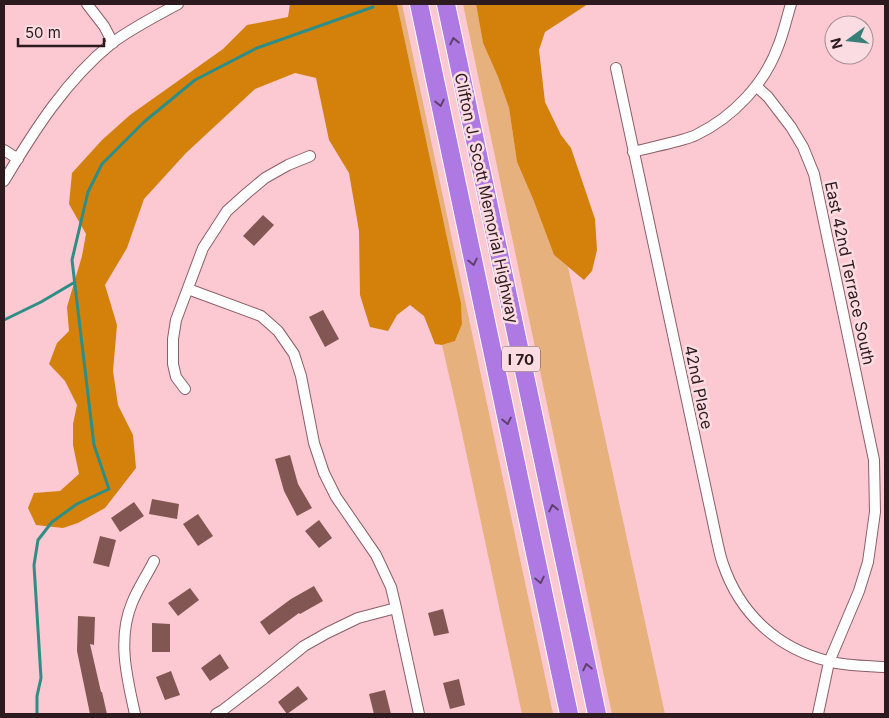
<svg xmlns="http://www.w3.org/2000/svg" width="889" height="718" viewBox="0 0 889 718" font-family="Inter,sans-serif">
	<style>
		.green { fill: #e6b17c }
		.forest { fill: #d4810b }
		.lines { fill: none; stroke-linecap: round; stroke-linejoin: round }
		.stream { stroke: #2e8e85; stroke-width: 3 }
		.building { fill: #825652 }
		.minor-casing { stroke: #8b5f68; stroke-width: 12 }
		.motorway-casing { stroke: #fff; stroke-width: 20 }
		.minor { stroke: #fff; stroke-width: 10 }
		.motorway { stroke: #ae79e3; stroke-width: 18 }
		.oneway { stroke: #60406d }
		.labels { text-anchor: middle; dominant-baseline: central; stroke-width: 5; stroke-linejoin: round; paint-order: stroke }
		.shield { fill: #fbdce2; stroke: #6a5459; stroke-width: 1 }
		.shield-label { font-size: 15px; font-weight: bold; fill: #2c1a1e }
		.street-label { font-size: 16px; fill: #2c1a1e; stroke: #fbdce2 }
	</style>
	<rect width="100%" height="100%" fill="#fcc8d2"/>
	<path class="green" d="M397,4H402L553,714H522L457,410L442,345L455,341L462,324L461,303Z
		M463,4H476L483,43L498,77L509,108L517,162L533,199L554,255L568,267L665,714H612Z"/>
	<path class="forest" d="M290,4H397L461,303L462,324L455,341L442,345L435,344L424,316L410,305L397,315L388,331L370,327L360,295L359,231L349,173L329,140L316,78L295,73L255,89L186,153L144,199L127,248L105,285L117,325L113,371L118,405L133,435L136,468L105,508L78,523L63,528L36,525L28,508L34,493L60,491L79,474L73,445V424L77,405L65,381L49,364L57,343L69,331L67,307L82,256L86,234L69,204L72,173L102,140L130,115L223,49L247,25L288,17Z
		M476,4H588L545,32L539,50L545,102L561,135L571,148L595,219L597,250L592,271L584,280L554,255L533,199L517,162L509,108L498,77L483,43Z"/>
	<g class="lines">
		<path class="stream" d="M4,320L41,302L75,282
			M37,714V696L41,678L34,565L38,540L52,522L77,504L109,489L94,445L72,260L88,192L102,164L144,122L195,80L257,48L373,7"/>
	</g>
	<path class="building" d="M263,215L274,225L254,246L243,236Z
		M323,310L339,339L325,347L309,317Z
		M290,455L298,484L312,508L297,516L284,491L275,459Z
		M152,499L179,504L177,519L149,514Z
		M134,502L144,516L120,532L111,518Z
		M198,514L213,536L198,546L183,524Z
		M319,520L332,538L319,548L305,531Z
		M100,536L116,540L109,567L93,563Z
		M314,586L323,601L300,614L299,613L269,635L260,622L291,599Z
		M190,588L199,600L178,616L168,603Z
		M443,609L449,633L434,636L428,613Z
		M78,616L95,617L94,645L90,644L101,692H102L107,714H90L77,651Z
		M152,623L170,624V652H152Z
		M220,654L229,668L210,681L201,668Z
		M171,671L180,695L165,700L156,677Z
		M459,679L465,705L450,709L443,683Z
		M298,686L308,699L287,714L278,702Z
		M385,690L391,714H374L369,694Z"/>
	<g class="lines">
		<defs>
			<path id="minor" d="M87,4L104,26L113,43
				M616,68L717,541C719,549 720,556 723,564C740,614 777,648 828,661C844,666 868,666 885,667
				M756,86L768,97L791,127L803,147L814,174L874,460L875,512L868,562L859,591L829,662L818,714
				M4,150L18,159
				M633,152C648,148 663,145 678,141C684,139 690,138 696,135C733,117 765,84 779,44C784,31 787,17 791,4
				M4,181C34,131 66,80 112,43C132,28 156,16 178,4
				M188,289L261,316L278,331L294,354L301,376L314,443L324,473L336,497L376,555L391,587L396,608L419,714
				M185,389L176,377L173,364V339L176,320L203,248L227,211L247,193L265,178L288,165L310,156
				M135,714C127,678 117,639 132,603C138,588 147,575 154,561
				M216,714L223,710L262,680L304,646L327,633L358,618L396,608"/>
			<path id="motorway" d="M419,4L569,714
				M446,4L597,714"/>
		</defs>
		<use href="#minor" class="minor-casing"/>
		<use href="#motorway" class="motorway-casing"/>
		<use href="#minor" class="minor"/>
		<use href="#motorway" class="motorway"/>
	</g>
	<defs><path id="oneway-chevron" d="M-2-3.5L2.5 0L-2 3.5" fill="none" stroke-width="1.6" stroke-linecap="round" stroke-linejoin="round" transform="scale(1.25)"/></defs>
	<g class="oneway">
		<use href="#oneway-chevron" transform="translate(454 41) rotate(-102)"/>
		<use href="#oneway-chevron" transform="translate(440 103) rotate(78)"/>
		<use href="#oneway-chevron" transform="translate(473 262) rotate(78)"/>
		<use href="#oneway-chevron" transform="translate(507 421) rotate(78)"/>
		<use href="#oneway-chevron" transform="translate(553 508) rotate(-102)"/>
		<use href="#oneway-chevron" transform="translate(540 580) rotate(78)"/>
		<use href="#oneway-chevron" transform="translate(587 667) rotate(-102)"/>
	</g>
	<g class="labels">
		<rect class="shield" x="502" y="346.5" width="38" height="25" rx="4"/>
		<g class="shield-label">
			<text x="521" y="359">I 70</text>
		</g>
		<g class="street-label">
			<text transform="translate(487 198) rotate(78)">Clifton J. Scott Memorial Highway</text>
			<text transform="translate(850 273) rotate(78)">East 42nd Terrace South</text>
			<text transform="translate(699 387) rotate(78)">42nd Place</text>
		</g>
	</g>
	<rect width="889" height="718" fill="none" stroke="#2c1a1e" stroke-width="10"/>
	<g transform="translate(849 40) rotate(255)"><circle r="24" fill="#fbdce2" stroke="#a88e94"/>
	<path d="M0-4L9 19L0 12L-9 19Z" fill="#387f77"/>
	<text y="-8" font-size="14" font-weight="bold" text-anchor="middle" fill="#2c1a1e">N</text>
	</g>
	<path d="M18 38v8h86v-8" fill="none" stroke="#2c1a1e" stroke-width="2.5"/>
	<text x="25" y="38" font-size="15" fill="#2c1a1e" stroke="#fbdce2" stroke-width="4" paint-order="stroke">50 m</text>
</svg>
